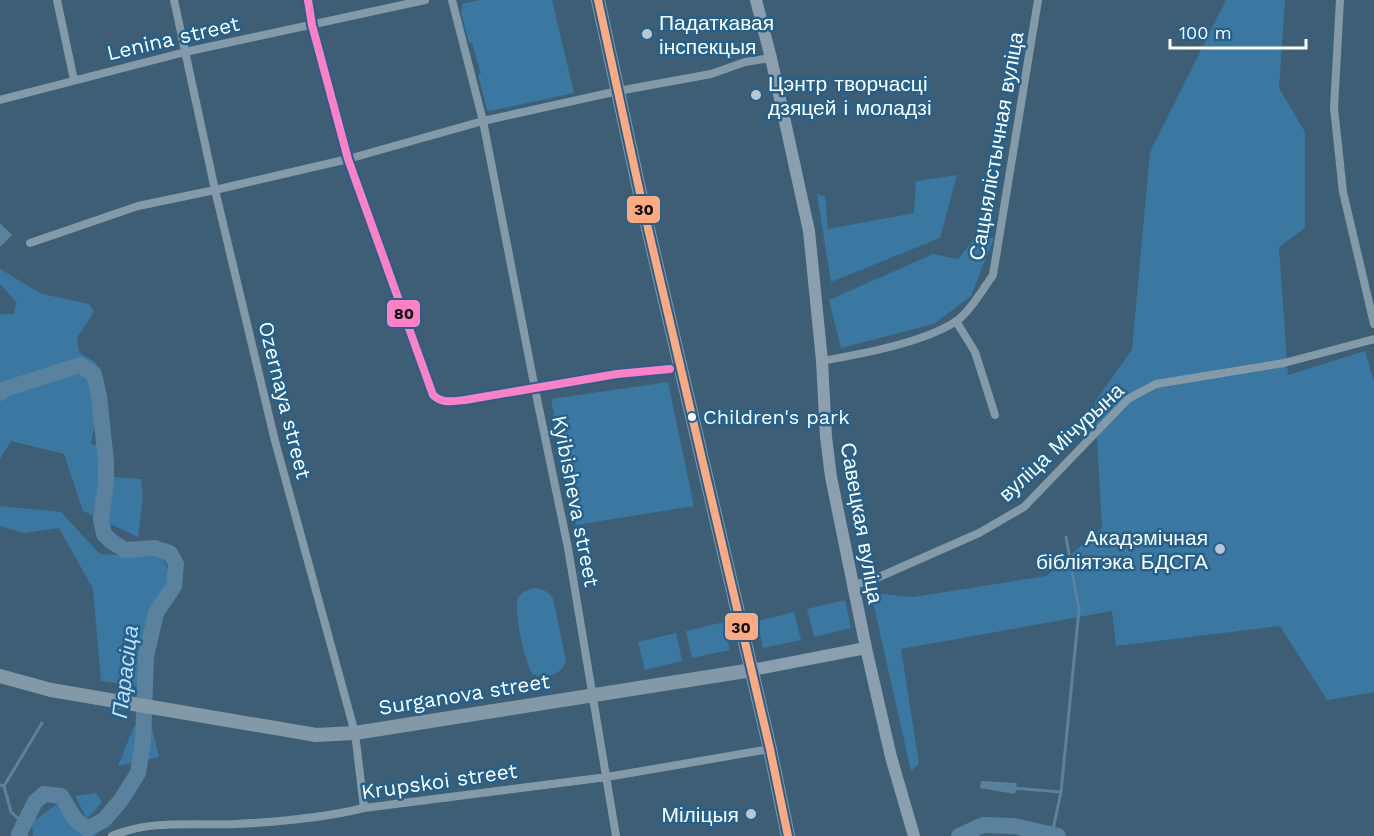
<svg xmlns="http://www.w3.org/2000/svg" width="1374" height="836" viewBox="0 0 1374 836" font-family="'Work Sans',sans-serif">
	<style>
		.green { fill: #3a78a2 }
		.water { fill: #5a829f }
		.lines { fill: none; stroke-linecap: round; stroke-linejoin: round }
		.stream { stroke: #5a829f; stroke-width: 3 }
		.river { stroke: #5a829f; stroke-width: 16 }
		.street { stroke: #849aa9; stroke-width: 8 }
		.secondary { stroke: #8b9fae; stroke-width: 12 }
		.primary { stroke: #8399a7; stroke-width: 14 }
		.bus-1-casing { stroke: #25618d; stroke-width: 12 }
		.bus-2-casing { stroke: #25618d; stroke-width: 12 }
		.bus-1 { stroke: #ffa980; stroke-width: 8 }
		.bus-2 { stroke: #ff80c5; stroke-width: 8 }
		.poi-dot { fill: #bbc7cf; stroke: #25618d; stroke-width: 2 }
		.bus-dot { fill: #fff; stroke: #25618d; stroke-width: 2 }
		.labels { text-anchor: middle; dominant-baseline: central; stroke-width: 5; stroke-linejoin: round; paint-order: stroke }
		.bus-label { font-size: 20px; fill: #fff; stroke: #25618d; text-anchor: start }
		.poi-label { font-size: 21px; fill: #fff; stroke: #25618d; text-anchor: start }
		.street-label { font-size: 21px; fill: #fff; stroke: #25618d }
		.water-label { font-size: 22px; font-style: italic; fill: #c0def2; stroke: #25618d }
		.line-badge { stroke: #25618d; stroke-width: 2 }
		.pale-badge-label { font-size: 16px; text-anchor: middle; font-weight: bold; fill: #111 }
	</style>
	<rect width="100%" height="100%" fill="#3d5e75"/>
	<path class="green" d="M480,0H552L574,93L490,111L487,110L478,75L481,74L472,43H469L461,12L462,4Z
		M1226,0H1285L1279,88L1305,132V228L1279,247L1288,375L1365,351L1374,382V692L1327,700L1280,626L1116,646L1112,611L901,649L919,764L911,771L871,593L913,597L1046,576L1102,528L1095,402L1132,350L1150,152Z
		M957,175L940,238L831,282L817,194L825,196L828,229L914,213L916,181Z
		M994,238L971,296L934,324L841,348L829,300L933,254L958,259L974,239Z
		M0,269L42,294L89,304L94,312L77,338L79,352L96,363L102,383L91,444L113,449V477L141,479L143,497L138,537L83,511L64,454L11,441L0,459V314H13L17,303L0,284Z
		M668,382L694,506L576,525L551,399Z
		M0,506L61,512L100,554L163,557L170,577L143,635V687L101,681L93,589L59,528L24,533L0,526Z
		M534,588C543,589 547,591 553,598L566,661C562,675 545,680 533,674C525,665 513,609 518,598C521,592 528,590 534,588Z
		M845,600L851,628L814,637L807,609Z
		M794,612L801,640L763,648L757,621Z
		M724,622L730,650L692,658L686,631Z
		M676,633L682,661L645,670L638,642Z
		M134,726L152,727L159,757L118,766Z
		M96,793L102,802L87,819L75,796Z
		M56,805L68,820L82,833H98L94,836H33L32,822Z"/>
	<path class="water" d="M0,223L12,235L0,247Z
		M981,781L1017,783L1015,794L980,788Z"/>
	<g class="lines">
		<path class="stream" d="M0,785L4,786L11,812L24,824
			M4,786L42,723
			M1012,788L1061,792
			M1052,834L1061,792L1079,610L1066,537"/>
		<path class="river" d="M0,393L5,389L80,365L94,374L99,396L106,461V481L101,520L104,534L111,541L125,550L155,548L170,553L176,564L174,586L156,613L146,657L143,741L138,773L121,800L104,820L87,829L75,819L61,796L44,794L35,802L19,834L20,836
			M959,836L983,825L1014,826L1058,836"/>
		<path class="street" d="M57,0L74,80
			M174,0L215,190L275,441L355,733L364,808
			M308,0L312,25L348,159L433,395C443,404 452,401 465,400L617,374L670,369
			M452,0L483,121L535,389L568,548L616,836
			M1340,0L1334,108L1343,192L1374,324
			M0,100L185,52L425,0
			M30,243L138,206L215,190L348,159L483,121L618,91L711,74L745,62L771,58
			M956,321L975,352L995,415
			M822,361C861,354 922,343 955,322C969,313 983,289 993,275L1038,0
			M852,585L870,581L979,533L1024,507L1128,399L1156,384L1284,363L1374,339
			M112,836C151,819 195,826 236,824C278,822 323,818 364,808L607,777L770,749"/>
		<path class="secondary" d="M756,0L771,58L809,231L822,361L826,437L831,477L866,648L891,757L914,836
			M752,670L866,648"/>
		<path class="primary" d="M598,0L643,207L770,749L788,836
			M0,676L51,690L316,735L355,733L752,670"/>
		<defs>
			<path id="bus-1" d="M598,0L643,207L770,749L788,836"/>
			<path id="bus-2" d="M308,0L312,25L348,159L433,395C443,404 452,401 465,400L617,374L670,369"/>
		</defs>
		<use href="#bus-1" class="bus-1-casing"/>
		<use href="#bus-2" class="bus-2-casing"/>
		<use href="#bus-1" class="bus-1"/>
		<use href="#bus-2" class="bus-2"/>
	</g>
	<g class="poi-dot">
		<circle cx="647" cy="34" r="6"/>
		<circle cx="756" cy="95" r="6"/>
		<circle cx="1220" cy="549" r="6"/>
		<circle cx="751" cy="814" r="6"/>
	</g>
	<circle class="bus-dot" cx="692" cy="417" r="5"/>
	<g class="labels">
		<g class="bus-label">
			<text x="703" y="417">Children's park</text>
		</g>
		<g class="poi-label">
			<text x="659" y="22">Падаткавая<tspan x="659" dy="24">інспекцыя</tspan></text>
			<text x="768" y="83">Цэнтр творчасці<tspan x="768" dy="24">дзяцей і моладзі</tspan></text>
			<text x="1208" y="537" text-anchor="end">Акадэмічная<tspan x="1208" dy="24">бібліятэка БДСГА</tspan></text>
			<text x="739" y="814" text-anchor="end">Міліцыя</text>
		</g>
		<g class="street-label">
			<text transform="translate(173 38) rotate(-13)">Lenina street</text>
			<text transform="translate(996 146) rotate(-80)">Сацыялістычная вуліца</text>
			<text transform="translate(285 400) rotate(76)">Ozernaya street</text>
			<text transform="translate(1061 442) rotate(-43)">вуліца Мічурына</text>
			<text transform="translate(576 501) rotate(79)">Kyibisheva street</text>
			<text transform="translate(862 523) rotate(80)">Савецкая вуліца</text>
			<text transform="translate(464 694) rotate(-9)">Surganova street</text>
			<text transform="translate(439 781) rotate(-8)">Krupskoi street</text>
		</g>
		<g class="water-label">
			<text transform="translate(125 672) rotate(-83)">Парасіца</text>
		</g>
	</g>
	<g class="line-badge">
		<rect x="626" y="195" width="35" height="29" rx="6" fill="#ffa980"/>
		<rect x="386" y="299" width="35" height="29" rx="6" fill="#ff80c5"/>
		<rect x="724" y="612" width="35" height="29" rx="6" fill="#ffa980"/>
	</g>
	<g class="pale-badge-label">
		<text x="644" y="215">30</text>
		<text x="404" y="319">80</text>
		<text x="741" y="633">30</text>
	</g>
	<path d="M1170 39v9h136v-9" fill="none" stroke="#ffffff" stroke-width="3"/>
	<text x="1179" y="39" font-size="18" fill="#ffffff" stroke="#25618d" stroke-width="4.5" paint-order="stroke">100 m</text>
</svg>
